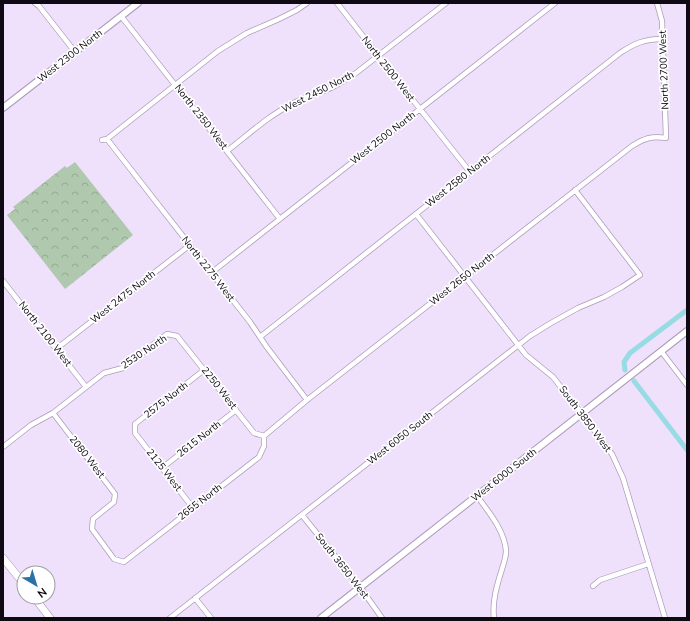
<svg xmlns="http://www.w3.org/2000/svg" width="690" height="621" viewBox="0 0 690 621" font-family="'Nunito Sans',sans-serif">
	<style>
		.park { fill: url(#park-crowns) }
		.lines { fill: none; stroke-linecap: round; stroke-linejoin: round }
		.canal { stroke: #99dbe4; stroke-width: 5 }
		.street-casing { stroke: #ac9bba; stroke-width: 6 }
		.secondary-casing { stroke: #ac9bba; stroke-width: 8 }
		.primary-casing { stroke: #ac9bba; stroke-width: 8 }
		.street { stroke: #fff; stroke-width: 4.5 }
		.secondary { stroke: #fff; stroke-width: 6 }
		.primary { stroke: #fff; stroke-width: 7 }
		.labels { text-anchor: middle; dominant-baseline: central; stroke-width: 3.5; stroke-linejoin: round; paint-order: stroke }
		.street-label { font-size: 10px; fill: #0f0913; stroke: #fff }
	</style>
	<defs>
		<pattern id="park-crowns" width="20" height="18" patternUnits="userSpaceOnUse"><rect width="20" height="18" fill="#afc8ae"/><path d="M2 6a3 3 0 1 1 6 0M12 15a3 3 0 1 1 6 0" fill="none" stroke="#95aa95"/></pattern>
	</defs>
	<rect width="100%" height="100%" fill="#efe1fb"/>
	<path class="park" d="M75,162L133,235L65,289L7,215L15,209L13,207L65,166L67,168Z"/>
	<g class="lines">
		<path class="canal" d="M625,370L624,362L630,353L687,310
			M634,381L687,450"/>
		<defs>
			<path id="street" d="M35,3L39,6L75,52
				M337,3L420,109L470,172
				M121,16L280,219
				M107,139L250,322L266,346L307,400
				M102,140L107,139L218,51L247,33L279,19L297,10L307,3
				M227,151C248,135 268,116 292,104C303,98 315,94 326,90C337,86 346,79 356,73L446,3
				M416,214L526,355L553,377L582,414L612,454L623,478L665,618
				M211,273L555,3
				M3,281L86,387
				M260,337L620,53C635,43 645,39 663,39
				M56,349L190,245
				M661,351L687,385
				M53,413L115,494L114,502L93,519L92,529L114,559L124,562L259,457L264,446V436
				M264,436L307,400L632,146C645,138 651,136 666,138L662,21L657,3
				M3,447L31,425L53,413L104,373L123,368L167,334L177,336L254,433L264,436
				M162,468L236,410
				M477,496C488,511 505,531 506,551C506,556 504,563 502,569C497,585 492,601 494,618
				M193,508L135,433V424L204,370
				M302,515L360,587L382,618
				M593,586L600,580L648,564
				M195,598L211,618
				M170,618L530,336L551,323L578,308L604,297L622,287L640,275L575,190"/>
			<path id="secondary" d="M3,108L138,3
				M321,618L687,331"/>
			<path id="primary" d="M3,558L24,584
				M34,597L50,618"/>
		</defs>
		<use href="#street" class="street-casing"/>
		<use href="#secondary" class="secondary-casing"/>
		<use href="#primary" class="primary-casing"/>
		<use href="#street" class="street"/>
		<use href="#secondary" class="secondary"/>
		<use href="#primary" class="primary"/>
	</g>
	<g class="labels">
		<g class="street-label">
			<text transform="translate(70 56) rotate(-38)">West 2300 North</text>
			<text transform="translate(388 69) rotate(52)">North 2500 West</text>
			<text transform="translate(664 70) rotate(-92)">North 2700 West</text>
			<text transform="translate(318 92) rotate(-27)">West 2450 North</text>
			<text transform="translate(201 117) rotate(52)">North 2350 West</text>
			<text transform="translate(383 138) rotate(-38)">West 2500 North</text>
			<text transform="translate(458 181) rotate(-38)">West 2580 North</text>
			<text transform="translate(208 269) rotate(52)">North 2275 West</text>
			<text transform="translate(462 279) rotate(-38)">West 2650 North</text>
			<text transform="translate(123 297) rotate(-38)">West 2475 North</text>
			<text transform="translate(45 334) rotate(52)">North 2100 West</text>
			<text transform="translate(144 352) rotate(-34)">2530 North</text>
			<text transform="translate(219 388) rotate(52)">2250 West</text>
			<text transform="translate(166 400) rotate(-38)">2575 North</text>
			<text transform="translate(585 419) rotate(53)">South 3850 West</text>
			<text transform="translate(400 438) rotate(-38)">West 6050 South</text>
			<text transform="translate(199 439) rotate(-38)">2615 North</text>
			<text transform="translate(87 457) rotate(52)">2080 West</text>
			<text transform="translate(164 470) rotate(52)">2125 West</text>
			<text transform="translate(504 475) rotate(-38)">West 6000 South</text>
			<text transform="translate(200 502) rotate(-38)">2655 North</text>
			<text transform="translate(342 566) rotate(52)">South 3650 West</text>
		</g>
	</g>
	<rect width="690" height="621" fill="none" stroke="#0f0913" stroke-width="8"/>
	<g transform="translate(36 585) rotate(142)"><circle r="19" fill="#ffffff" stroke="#9f9da1"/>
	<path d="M0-3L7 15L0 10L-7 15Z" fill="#2972a6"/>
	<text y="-6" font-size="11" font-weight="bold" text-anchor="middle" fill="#0f0913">N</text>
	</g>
</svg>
